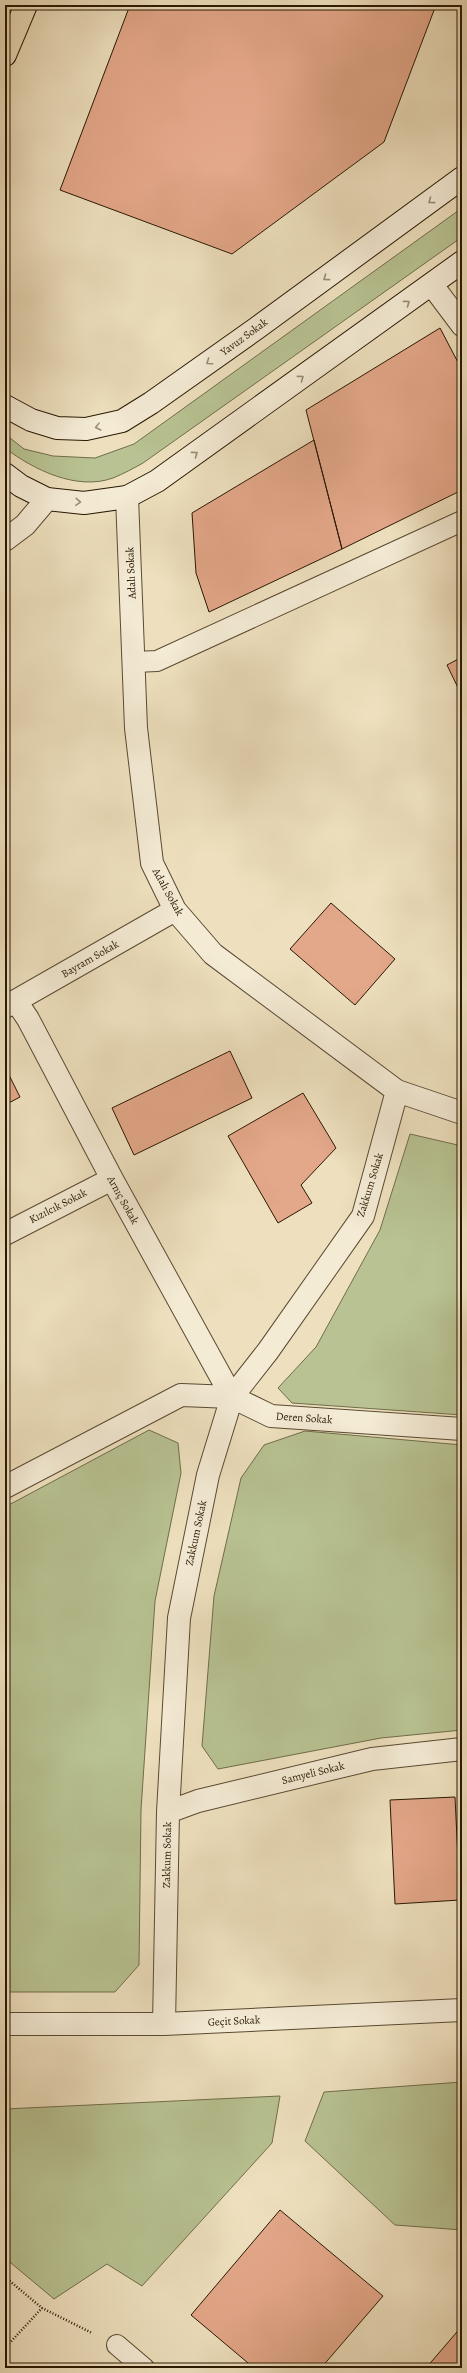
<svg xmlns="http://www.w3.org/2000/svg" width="467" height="2373" viewBox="0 0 467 2373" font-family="Alegreya,serif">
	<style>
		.green { fill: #b8c292; stroke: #706d4a }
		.building { fill: #e3a789; stroke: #291803 }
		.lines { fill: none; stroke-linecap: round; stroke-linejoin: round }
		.service-casing { stroke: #5a4a32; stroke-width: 22 }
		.minor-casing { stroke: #5a4a32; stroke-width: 24 }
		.secondary-casing { stroke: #291803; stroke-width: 24 }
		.primary-casing { stroke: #291803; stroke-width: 24 }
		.path { stroke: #291803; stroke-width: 2.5; stroke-dasharray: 1 2; stroke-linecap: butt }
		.service { stroke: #f4ebd5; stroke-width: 20 }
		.minor { stroke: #f4ebd5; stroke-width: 22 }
		.secondary { stroke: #f4ebd5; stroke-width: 22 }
		.primary { stroke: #eee0be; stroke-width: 22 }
		.oneway { stroke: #998c76 }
		.labels { text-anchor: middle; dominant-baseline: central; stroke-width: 4; stroke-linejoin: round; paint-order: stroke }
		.street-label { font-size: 11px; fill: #291803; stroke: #f4ebd5 }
	</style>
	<rect width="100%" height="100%" fill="#eee0be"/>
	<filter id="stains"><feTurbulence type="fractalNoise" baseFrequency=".005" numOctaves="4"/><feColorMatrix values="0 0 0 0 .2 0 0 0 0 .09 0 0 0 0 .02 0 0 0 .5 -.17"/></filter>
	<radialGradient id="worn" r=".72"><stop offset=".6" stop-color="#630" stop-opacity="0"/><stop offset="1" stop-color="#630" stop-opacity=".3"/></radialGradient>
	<path class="green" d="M462,208V237L143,463C134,468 123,474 113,478C77,491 34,470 5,448V434L24,449L53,456L95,458L134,444Z
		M410,1134L462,1146V1415L292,1403L278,1388L316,1347L380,1230Z
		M149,1430L178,1443L181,1473L155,1601L141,1810L139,1965L115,1992H5V1507Z
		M305,1431L462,1445V1730L381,1738L218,1769L202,1746L214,1596L241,1478L264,1445Z
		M462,2082V2230L395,2225L305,2141L324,2092Z
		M280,2096L272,2143L142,2286L107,2264L54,2299L5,2258V2109Z"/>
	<path class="building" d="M130,5H436L384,142L232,254L60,190Z
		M440,328L462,370V490L342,549L306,410Z
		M314,440L342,549L209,612L196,573L192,513Z
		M462,657V696L447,665Z
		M331,903L395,959L355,1005L290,949Z
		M230,1051L252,1098L134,1155L112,1108Z
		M5,1067L20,1097L5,1105Z
		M303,1093L336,1148L301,1185L312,1203L278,1223L228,1136Z
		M455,1797L460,1900L395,1904L390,1800Z
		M280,2210L383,2296L321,2368H254L191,2315Z
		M462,2326V2368H426Z"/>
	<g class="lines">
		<defs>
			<path id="service" d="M135,662L157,661L462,521
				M117,2345L144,2368"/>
			<path id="minor" d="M432,285L462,325
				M127,497L136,728L152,863L175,910L213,954L397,1091L462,1113
				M5,540L25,525L47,499
				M16,1001L28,1019L112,1179L232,1397
				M5,1007L175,910
				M5,1234L112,1179
				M5,1487L181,1395L232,1397L271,1416L462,1429
				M168,1812L198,1801L372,1759L462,1749
				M5,2024H164L462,2010
				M164,2024L168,1812L179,1618L208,1475L232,1397L268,1351L363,1216L397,1091"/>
			<path id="secondary" d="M5,406L31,420L57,428L86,429L122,421L151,403L257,328L462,178
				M5,474L21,486L47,499L84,503L127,497L157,481L462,262"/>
			<path id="primary" d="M5,55L26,5"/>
		</defs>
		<use href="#service" class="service-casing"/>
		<use href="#minor" class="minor-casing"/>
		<use href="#secondary" class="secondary-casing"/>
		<use href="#primary" class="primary-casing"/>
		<path class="path" d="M5,2277L42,2308L92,2333
			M5,2348L42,2308"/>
		<use href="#service" class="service"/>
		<use href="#minor" class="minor"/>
		<use href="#secondary" class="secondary"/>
		<use href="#primary" class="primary"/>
	</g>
	<defs><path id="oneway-chevron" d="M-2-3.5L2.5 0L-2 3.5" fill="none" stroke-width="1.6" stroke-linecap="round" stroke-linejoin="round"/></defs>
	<g class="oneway">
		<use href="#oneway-chevron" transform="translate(431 201) rotate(144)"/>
		<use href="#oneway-chevron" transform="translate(326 278) rotate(144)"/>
		<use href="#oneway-chevron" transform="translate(407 303) rotate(-36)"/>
		<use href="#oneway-chevron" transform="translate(209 362) rotate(145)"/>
		<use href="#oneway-chevron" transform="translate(301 378) rotate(-36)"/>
		<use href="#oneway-chevron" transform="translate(98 427) rotate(166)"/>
		<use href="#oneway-chevron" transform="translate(195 454) rotate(-36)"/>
		<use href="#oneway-chevron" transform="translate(78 502) rotate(4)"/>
	</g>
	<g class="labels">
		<g class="street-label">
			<text transform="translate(244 337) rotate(-36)">Yavuz Sokak</text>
			<text transform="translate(131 573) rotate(-93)">Adalı Sokak</text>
			<text transform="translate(168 892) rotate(61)">Adalı Sokak</text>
			<text transform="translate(90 959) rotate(-30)">Bayram Sokak</text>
			<text transform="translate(370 1185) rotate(-73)">Zakkum Sokak</text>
			<text transform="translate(123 1200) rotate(61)">Arnıç Sokak</text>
			<text transform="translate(58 1206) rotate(-27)">Kızılcık Sokak</text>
			<text transform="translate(304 1418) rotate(4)">Deren Sokak</text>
			<text transform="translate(196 1533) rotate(-78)">Zakkum Sokak</text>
			<text transform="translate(313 1773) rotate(-14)">Samyeli Sokak</text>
			<text transform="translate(167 1855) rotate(-89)">Zakkum Sokak</text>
			<text transform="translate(234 2021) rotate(-3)">Geçit Sokak</text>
		</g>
	</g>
	<rect width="467" height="2373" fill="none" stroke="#eee0be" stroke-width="20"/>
	<rect x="6" y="6" width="455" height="2361" fill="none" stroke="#291803" stroke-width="2"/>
	<rect x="10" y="10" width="447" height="2353" fill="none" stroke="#291803"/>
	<rect width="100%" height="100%" filter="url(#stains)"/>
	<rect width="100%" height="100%" fill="url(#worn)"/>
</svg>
